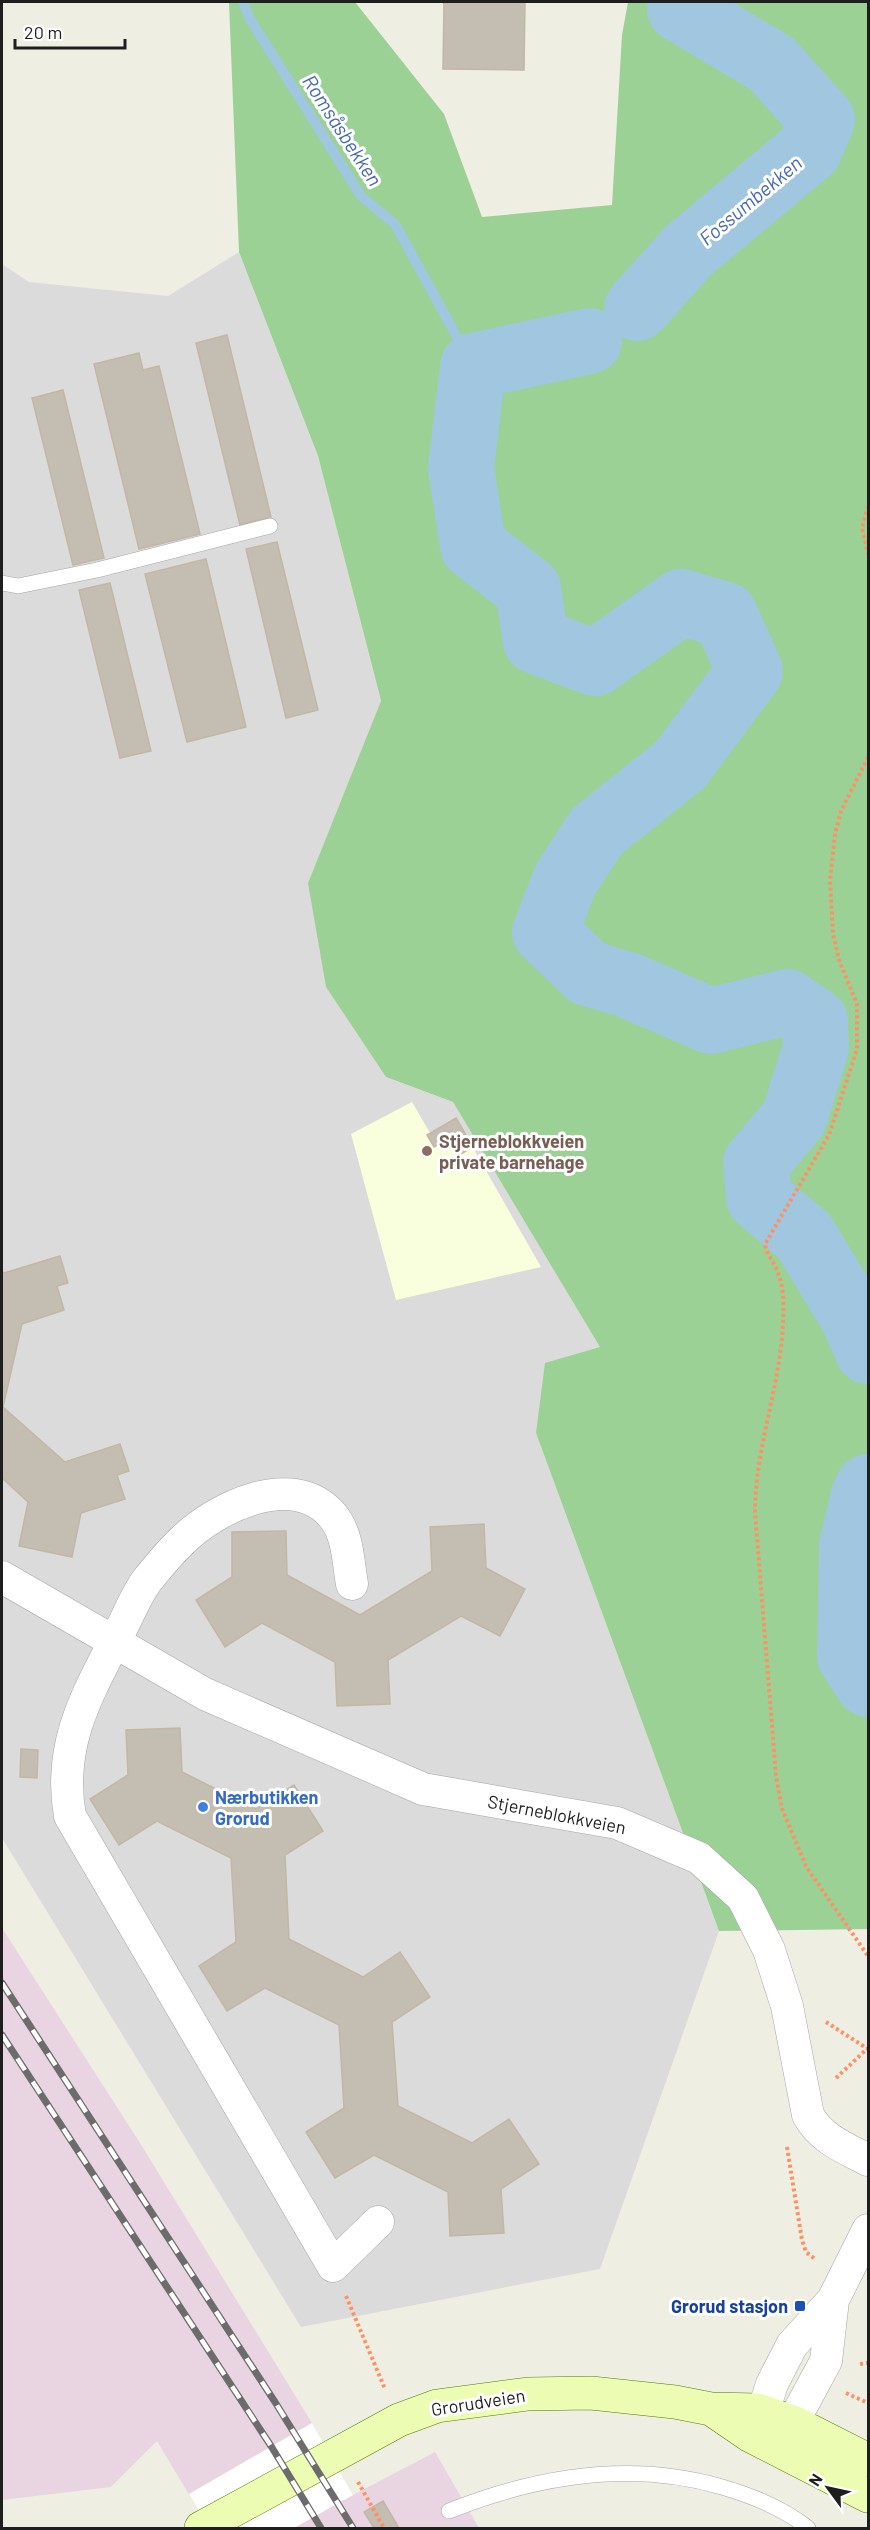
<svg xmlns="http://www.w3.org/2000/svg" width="870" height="2530" viewBox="0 0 870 2530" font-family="Barlow,sans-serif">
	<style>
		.residential { fill: #dcdbdb }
		.industrial { fill: #e9d4e1 }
		.education { fill: #f9ffdc }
		.forest { fill: #9cd195 }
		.pier { fill: #fff }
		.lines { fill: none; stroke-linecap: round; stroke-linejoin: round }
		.stream { stroke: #a0c6e0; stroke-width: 10 }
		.river { stroke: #a0c6e0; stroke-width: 66 }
		.building { fill: #c4bdb2; stroke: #c2b7a4; stroke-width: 1.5 }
		.service-casing { stroke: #a5a5a5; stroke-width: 16 }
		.minor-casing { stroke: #a5a5a5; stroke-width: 33 }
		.secondary-casing { stroke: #567900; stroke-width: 34 }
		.path { stroke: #ff9064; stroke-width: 4; stroke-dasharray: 3 3; stroke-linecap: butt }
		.service { stroke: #fff; stroke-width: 15 }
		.minor { stroke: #fff; stroke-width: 32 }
		.secondary { stroke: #ecfdb3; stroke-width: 33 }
		.rail-casing { stroke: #6c6c6c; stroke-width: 7 }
		.rail { stroke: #fff; stroke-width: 4.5; stroke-dasharray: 14; stroke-linecap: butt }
		.education-dot { fill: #8d6e63; stroke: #fff; stroke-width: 2 }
		.shop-dot { fill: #3f7fe0; stroke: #fff; stroke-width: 2 }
		.transit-dot { fill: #1a4fb4; stroke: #fff; stroke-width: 2 }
		.labels { text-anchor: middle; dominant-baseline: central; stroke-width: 6; stroke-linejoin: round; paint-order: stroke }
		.education-label { font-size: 18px; font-weight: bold; fill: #785e54; stroke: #fff; text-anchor: start }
		.shop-label { font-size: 18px; font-weight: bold; fill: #366cbe; stroke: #fff; text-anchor: start }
		.street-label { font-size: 18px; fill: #1e1e1e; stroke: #fff }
		.transit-label { font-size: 18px; font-weight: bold; fill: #164399; stroke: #fff; text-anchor: end }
		.water-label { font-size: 20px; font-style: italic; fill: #4468b3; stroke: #fff }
	</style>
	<rect width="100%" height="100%" fill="#efeee3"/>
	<path class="residential" d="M239,252L318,456L381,702L308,883L386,1077L453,1102L601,1347L536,1433L719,1931L600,2269L301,2327L2,1838V264L29,282L168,296Z"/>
	<path class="industrial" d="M2,1928L140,2143L312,2423L353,2495L435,2452L479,2528H209L157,2441L111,2487L2,2500Z"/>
	<path class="education" d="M412,1102L430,1133L456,1118L541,1267L396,1300L351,1134Z"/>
	<path class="forest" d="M229,2H355L444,114L482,217L612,205L622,35L628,2H868V1929L719,1931L536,1433L545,1363L600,1347L453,1102L386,1077L326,987L308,883L381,701L318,456L239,252Z"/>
	<path class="pier" d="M312,2423L353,2495L294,2528H209L189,2494Z"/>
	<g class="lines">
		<path class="stream" d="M243,2L250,19L361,196L395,224L473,366"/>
		<path class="river" d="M637,308L688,251L809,150L822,120L772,64L680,9L681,2
			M589,341L473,366L461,468L473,546L528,589L536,641L595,663L681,602L725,615L750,671L680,765L597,831L565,880L545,932L588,973L628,985L711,1021L787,1002L815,1021L816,1047L794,1118L756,1163L759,1198L804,1236L852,1315L868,1351
			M868,1487L864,1495L852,1545L850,1656L868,1684"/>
	</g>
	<path class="building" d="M444,2H525L524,70L443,69Z
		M227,335L271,517L240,525L196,343Z
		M139,353L143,370L159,366L200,534L139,549L94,364Z
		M63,390L104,558L73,565L32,398Z
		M277,542L318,710L286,718L246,549Z
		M206,559L246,727L187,742L145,574Z
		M110,583L151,751L120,758L79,590Z
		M456,1118L473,1147L461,1154L452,1137L434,1147L427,1135Z
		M60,1256L68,1283L57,1286L64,1310L22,1324L3,1407L65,1462L120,1444L129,1471L117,1475L125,1499L81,1513L72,1557L19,1546L28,1502L2,1478V1271L4,1273Z
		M484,1524L486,1568L525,1589L500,1636L461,1616L388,1660L390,1704L337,1706L335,1662L262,1623L225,1647L196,1600L232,1577V1532L286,1531L287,1575L360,1615L432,1571L430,1527Z
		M180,1728L182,1772L256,1809L294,1785L323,1831L285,1855L289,1939L363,1977L400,1952L430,1997L392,2022L398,2106L472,2143L509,2119L539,2164L501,2189L504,2233L450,2236L448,2192L374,2155L335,2178L306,2132L344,2108L339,2025L265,1988L227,2011L199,1966L236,1942L231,1858L157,1821L119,1845L90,1799L128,1775L126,1730Z
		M21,1749L38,1750L37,1778L20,1777Z
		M383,2501L399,2528H374L364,2512Z"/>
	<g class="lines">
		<defs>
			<path id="service" d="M2,583L18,586L97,570L270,526
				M449,2511C537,2476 630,2460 722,2487C753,2496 783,2508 808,2528"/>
			<path id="minor" d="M2,1577L205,1694L423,1789L617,1823L699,1858L743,1898L769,1950L787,2006L808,2115C821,2139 845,2148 868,2160
				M352,1584C348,1561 348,1533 332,1515C293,1470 216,1507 182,1541C170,1552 159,1566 148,1579C137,1593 129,1614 120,1631C88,1693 57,1744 70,1816L333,2266L378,2222
				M833,2300L826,2361L793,2422L783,2434L766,2443L763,2412L772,2384L792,2345L833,2300L868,2230"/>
			<path id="secondary" d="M711,2409L749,2435L868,2496
				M201,2528L399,2420L437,2406L528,2394L591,2393L675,2402L711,2409L758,2410L793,2422L868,2460"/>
		</defs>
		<use href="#service" class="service-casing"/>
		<use href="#minor" class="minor-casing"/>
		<use href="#secondary" class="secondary-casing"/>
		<path class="path" d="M443,2H444
			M868,506L862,528L868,554
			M868,757L841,811L835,834L830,880L833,934L839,960L857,1004V1049L829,1135L765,1244C766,1254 775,1263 778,1273C784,1288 784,1306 783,1323C780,1387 755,1449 755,1512L776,1776L782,1809L807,1868L868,1956
			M826,2022L868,2049
			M836,2078L868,2048
			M787,2147L802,2240L806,2252L815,2259
			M346,2296L385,2389
			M860,2364L868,2363
			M846,2393L868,2403
			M358,2482L384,2528"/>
		<use href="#service" class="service"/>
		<use href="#minor" class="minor"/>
		<use href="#secondary" class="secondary"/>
		<defs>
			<path id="rail" d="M2,1983L275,2402L353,2528
				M2,2035L271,2446L321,2528"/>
		</defs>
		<use href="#rail" class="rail-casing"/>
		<use href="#rail" class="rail"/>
	</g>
	<circle class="education-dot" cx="427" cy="1151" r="6"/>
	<circle class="shop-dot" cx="203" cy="1807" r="6"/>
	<rect class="transit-dot" x="794" y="2300" width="12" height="12" rx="3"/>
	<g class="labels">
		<g class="education-label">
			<text x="439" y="1141">Stjerneblokkveien<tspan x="439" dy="21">private barnehage</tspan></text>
		</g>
		<g class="shop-label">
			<text x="215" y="1797">Nærbutikken<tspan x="215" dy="21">Grorud</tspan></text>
		</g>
		<g class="street-label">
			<text transform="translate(557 1814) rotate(11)">Stjerneblokkveien</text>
			<text transform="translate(478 2402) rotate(-9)">Grorudveien</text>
		</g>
		<g class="transit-label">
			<text x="788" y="2306">Grorud stasjon</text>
		</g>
		<g class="water-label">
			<text transform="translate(343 130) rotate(57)">Romsåsbekken</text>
			<text transform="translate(750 200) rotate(-40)">Fossumbekken</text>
		</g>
	</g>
	<rect width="870" height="2530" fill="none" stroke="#1e1e1e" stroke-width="6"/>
	<g transform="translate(828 2488) rotate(303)" stroke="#ffffff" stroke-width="4.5" paint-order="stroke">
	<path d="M0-4.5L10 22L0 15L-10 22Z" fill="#1e1e1e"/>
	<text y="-9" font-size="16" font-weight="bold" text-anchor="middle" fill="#1e1e1e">N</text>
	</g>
	<path d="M15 39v9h110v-9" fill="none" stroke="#1e1e1e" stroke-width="3"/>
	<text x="24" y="39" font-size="18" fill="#1e1e1e" stroke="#ffffff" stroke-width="4.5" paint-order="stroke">20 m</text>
</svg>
